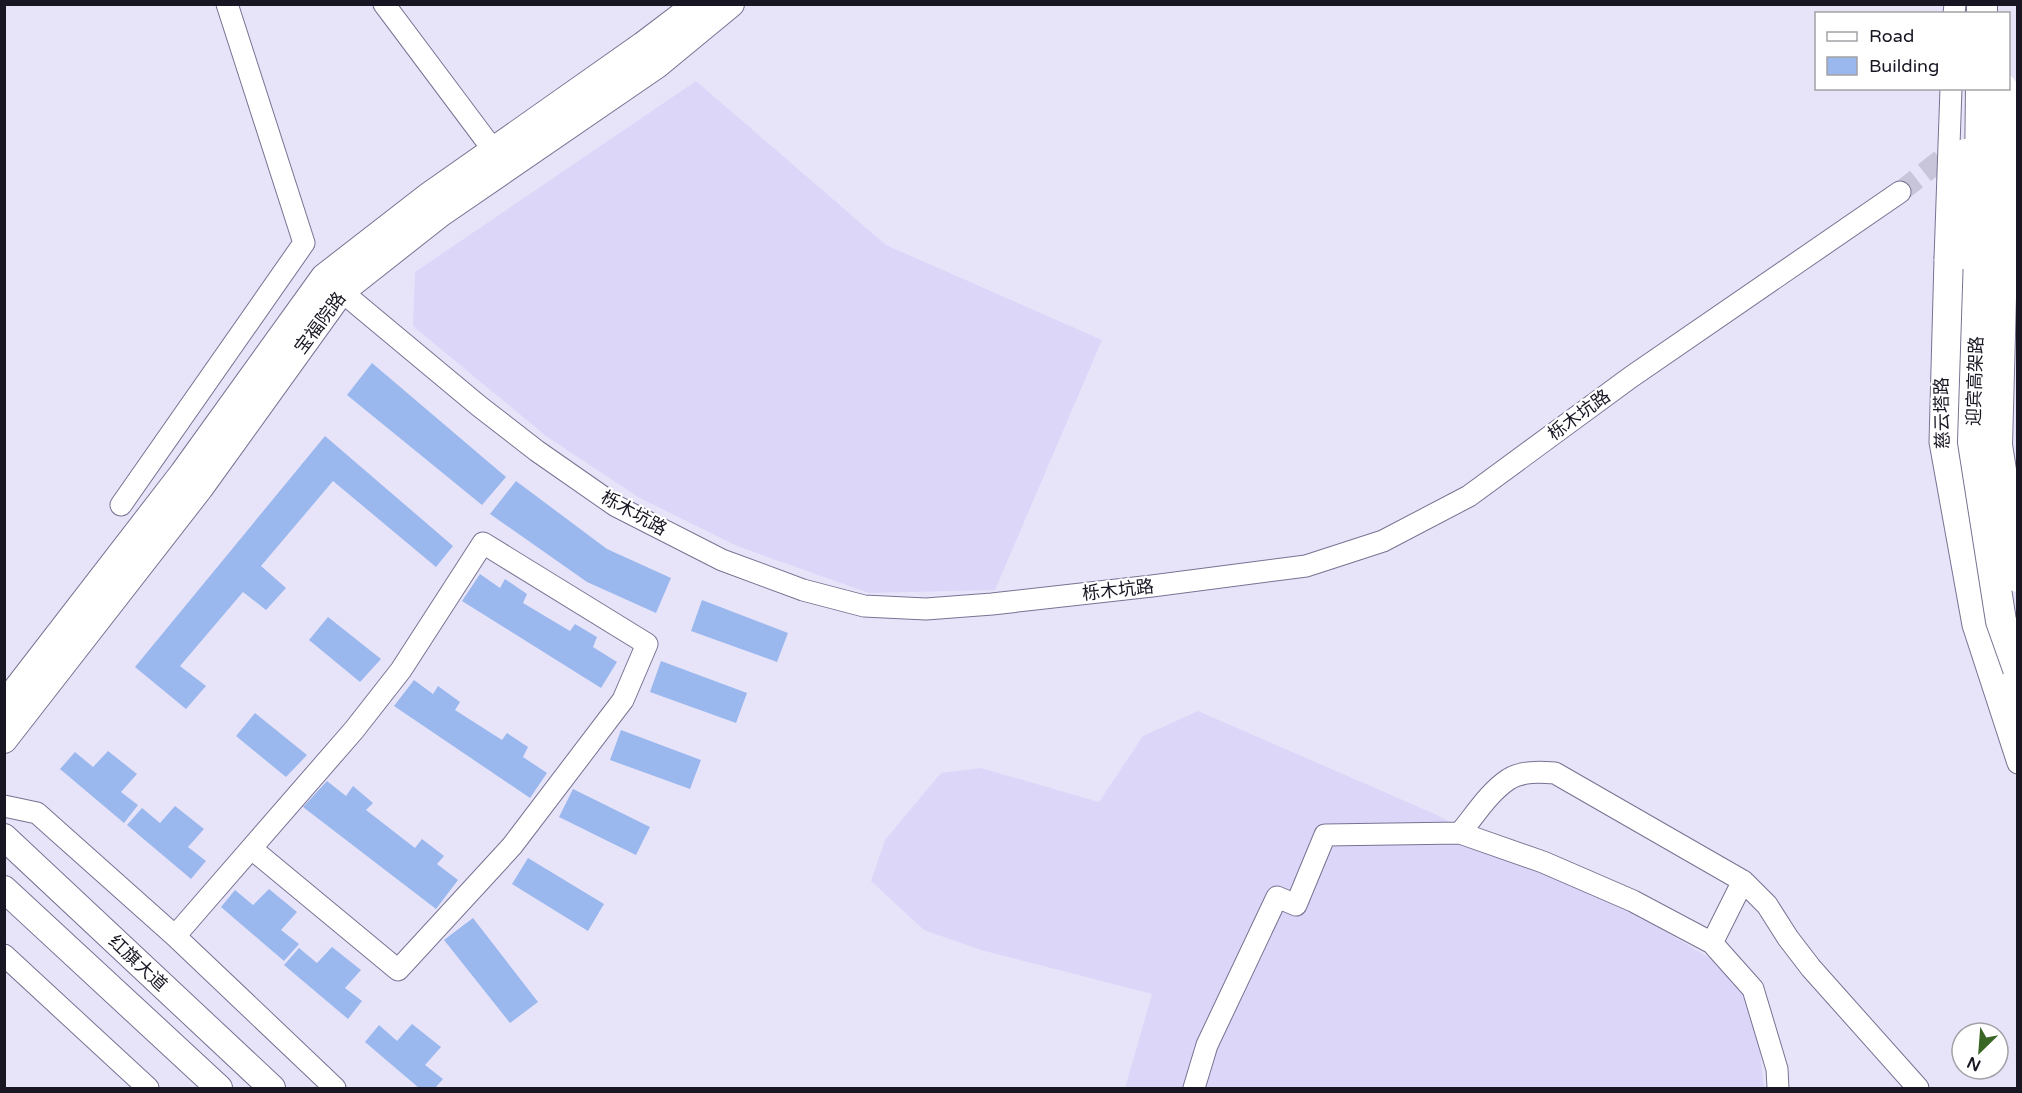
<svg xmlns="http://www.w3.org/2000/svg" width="2022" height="1093" viewBox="0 0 2022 1093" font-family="'Varela Round','Noto Sans SC',sans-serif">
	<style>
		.built { fill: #dcd6f8 }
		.building { fill: #9ab8ee }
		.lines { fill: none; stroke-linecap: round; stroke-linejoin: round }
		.minor-tunnel { stroke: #c8c5da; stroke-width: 21; stroke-dasharray: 21 10; stroke-linecap: butt }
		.minor-casing { stroke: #787292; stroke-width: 23 }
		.major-casing { stroke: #787292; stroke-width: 28 }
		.highway-casing { stroke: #787292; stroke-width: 32 }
		.minor { stroke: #fff; stroke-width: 21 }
		.major { stroke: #fff; stroke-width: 26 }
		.highway { stroke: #fff; stroke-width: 30 }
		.minor-bridge-casing { stroke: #787292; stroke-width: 23; stroke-linecap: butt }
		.major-bridge-casing { stroke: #787292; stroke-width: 28; stroke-linecap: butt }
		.highway-bridge-casing { stroke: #787292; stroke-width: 32; stroke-linecap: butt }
		.minor-bridge { stroke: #fff; stroke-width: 21 }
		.major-bridge { stroke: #fff; stroke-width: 26 }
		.highway-bridge { stroke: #fff; stroke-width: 30 }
		.labels { text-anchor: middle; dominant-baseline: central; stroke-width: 4.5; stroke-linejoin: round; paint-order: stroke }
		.street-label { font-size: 18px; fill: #191623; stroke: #fff }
	</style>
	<rect width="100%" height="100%" fill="#e7e4fa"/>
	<path class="built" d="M696,81L886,245L1102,340L995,590L869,593L737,546L638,497L546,436L413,326L415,272Z
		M1198,711L1437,815L1527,865L1648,921L1718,963L1748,996L1758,1031L1764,1088H1125L1152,994L981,950L924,930L871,881L885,840L941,773L981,768L1099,802L1143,736Z"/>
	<path class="building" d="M372,363L506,477L482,505L347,395Z
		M325,436L453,546L436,567L333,481L261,566L286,588L266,610L243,592L180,666L206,686L186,709L135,667Z
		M516,481L607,549L671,578L656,613L587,582L490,514Z
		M480,574L500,588L505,579L527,594L523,603L570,631L575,624L597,637L593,647L617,662L601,688L462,601Z
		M702,600L788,633L777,662L691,631Z
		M328,617L381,659L360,682L309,640Z
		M661,661L747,693L736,723L650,692Z
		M414,680L433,694L438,686L460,702L455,710L502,740L507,733L528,747L523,757L547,773L530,798L394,706Z
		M255,713L307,755L286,777L236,736Z
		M621,730L701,760L690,789L610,760Z
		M108,751L137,774L121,792L138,805L124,823L60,769L75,752L93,767Z
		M327,781L346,796L353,786L373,803L366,810L415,848L422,839L444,856L437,864L458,880L436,909L303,807Z
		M573,789L650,827L636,855L559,817Z
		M175,806L204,829L188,847L206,861L191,879L127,825L142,808L160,823Z
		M528,858L604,904L588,931L512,884Z
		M269,889L297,912L281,930L299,944L284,961L221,907L235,890L253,905Z
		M473,918L538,1002L510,1023L444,940Z
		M332,947L361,970L345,988L362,1001L348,1019L284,965L299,948L317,963Z
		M412,1024L441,1047L425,1065L443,1079L435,1088H419L365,1042L379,1025L397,1041Z"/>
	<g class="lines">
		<path class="minor-tunnel" d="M1900,192L1961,144"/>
		<defs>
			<path id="minor" d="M384,4L503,163
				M1954,14L1955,4
				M1945,259L1940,442L1973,625L2018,763
				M329,281L479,406L537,451L616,506L722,560L803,590L864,606L926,609L992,604L1152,586L1306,566L1383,541L1469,496L1631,377L1900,192
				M121,505L304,243L227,4
				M4,806L37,813L175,936L335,1088
				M1460,833L1543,862L1633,901L1712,943L1753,989L1777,1069L1778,1088
				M175,936L354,730L401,670L483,543L647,644L623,700L512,846L398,970L252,849
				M1712,943L1743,881
				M4,955L148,1088
				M1194,1088L1207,1045L1277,897L1296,905L1325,835L1460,833C1475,815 1489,792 1509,779C1522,771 1540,772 1555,773L1743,881L1767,905L1788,938L1811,968L1918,1088"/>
			<path id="major" d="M1963,256L1956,441L1986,627L2018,721
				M4,705L183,473L324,277L427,197L643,45L697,4
				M4,740L200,488L341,292L440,214L657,65L731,4
				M4,837L272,1088
				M4,889L219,1088"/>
			<path id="highway" d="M1982,14V4"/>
		</defs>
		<use href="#minor" class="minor-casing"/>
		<use href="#major" class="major-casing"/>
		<use href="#highway" class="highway-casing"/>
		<use href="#minor" class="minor"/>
		<use href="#major" class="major"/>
		<use href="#highway" class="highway"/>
		<defs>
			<path id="minor-bridge" d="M1945,259L1951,88"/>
			<path id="major-bridge" d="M1963,256L1965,152"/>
			<path id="highway-bridge" d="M1981,88L1979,256L1973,442L2001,621L2018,669
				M2002,88V260L1997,445L2018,577"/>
		</defs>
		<use href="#minor-bridge" class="minor-bridge-casing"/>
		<use href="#major-bridge" class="major-bridge-casing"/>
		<use href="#highway-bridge" class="highway-bridge-casing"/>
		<use href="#minor-bridge" class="minor-bridge"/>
		<use href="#major-bridge" class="major-bridge"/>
		<use href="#highway-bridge" class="highway-bridge"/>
	</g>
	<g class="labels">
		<g class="street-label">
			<text transform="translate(320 323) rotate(-53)">宝福院路</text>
			<text transform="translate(1975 381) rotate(-88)">迎宾高架路</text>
			<text transform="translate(1942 413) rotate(-91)">慈云塔路</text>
			<text transform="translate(1579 415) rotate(-36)">栎木坑路</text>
			<text transform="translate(634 513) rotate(29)">栎木坑路</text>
			<text transform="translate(1118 590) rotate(-6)">栎木坑路</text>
			<text transform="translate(138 963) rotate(43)">红旗大道</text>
		</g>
	</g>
	<rect width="2022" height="1093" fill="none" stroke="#191623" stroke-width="12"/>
	<rect x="1815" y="12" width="195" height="78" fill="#ffffff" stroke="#a3a2a7" stroke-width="1.5"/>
	<rect x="1827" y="32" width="30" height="9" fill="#ffffff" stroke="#a3a2a7" stroke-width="1.5"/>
	<text x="1869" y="42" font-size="18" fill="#191623">Road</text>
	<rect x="1827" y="57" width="30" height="18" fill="#9ab8ee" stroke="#a3a2a7" stroke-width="1.5"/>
	<text x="1869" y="72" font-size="18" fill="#191623">Building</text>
	<g transform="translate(1980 1051) rotate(205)"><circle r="28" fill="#ffffff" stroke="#a3a2a7" stroke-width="1.5"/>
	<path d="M0-4.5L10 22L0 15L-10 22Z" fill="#3a6625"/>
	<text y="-9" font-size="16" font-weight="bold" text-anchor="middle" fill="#191623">N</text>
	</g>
</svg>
